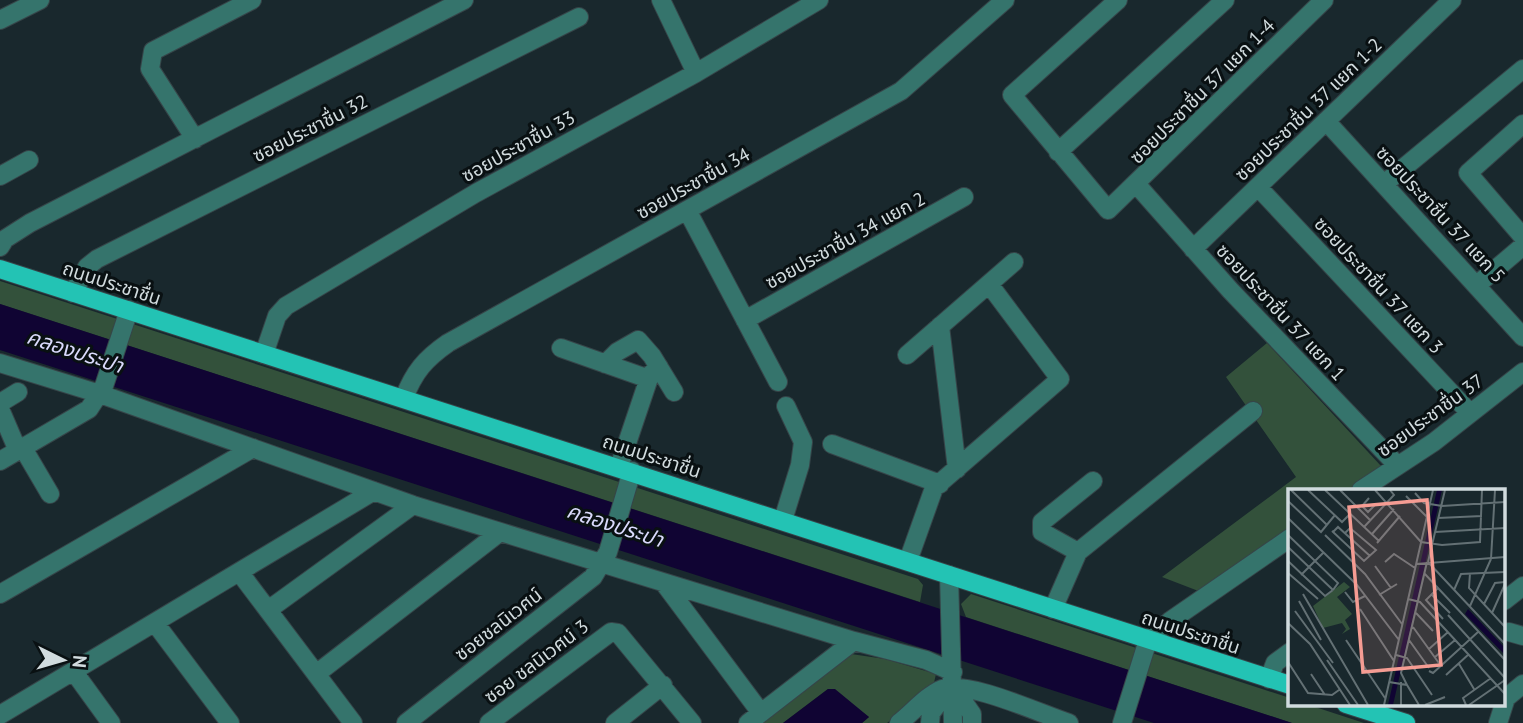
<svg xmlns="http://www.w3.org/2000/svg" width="1523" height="723" viewBox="0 0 1523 723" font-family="'PT Sans','Noto Sans Thai',sans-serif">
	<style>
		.green { fill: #33513b }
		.water { fill: #100433 }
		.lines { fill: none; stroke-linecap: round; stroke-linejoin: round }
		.minor-casing { stroke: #364549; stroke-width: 20 }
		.major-casing { stroke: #364549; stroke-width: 20 }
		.minor { stroke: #35746c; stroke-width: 18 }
		.major { stroke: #23c3b4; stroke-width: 18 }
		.labels { text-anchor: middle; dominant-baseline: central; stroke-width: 6; stroke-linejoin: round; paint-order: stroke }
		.street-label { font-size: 19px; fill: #d1dbde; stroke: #091012 }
		.water-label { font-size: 21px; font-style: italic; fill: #dadafc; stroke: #091012 }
		.inset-road { fill: none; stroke: #637074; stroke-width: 2 }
		.view { fill: #f59c93; fill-opacity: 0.15; stroke: #f59c93; stroke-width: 3.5 }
		.inset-edge { fill: none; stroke: #d1dbde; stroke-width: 3.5 }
	</style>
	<rect width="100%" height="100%" fill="#19282d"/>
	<path class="green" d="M0,281L918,579L923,585L920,602L0,304Z
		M1267,343L1381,466L1380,471L1352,490H1290V532L1201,592L1162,577L1296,477L1226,377Z
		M971,594L1290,698V704H1306L1364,723H1292L966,617L961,604Z
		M851,654L885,659L936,674L933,687L887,723H862L869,717L828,689L783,723H754Z"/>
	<path class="water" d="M0,304L1292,723H1154L0,350Z
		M828,689H835L869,717L862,723H783Z"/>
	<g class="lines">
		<defs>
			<path id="minor" d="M661,0L696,73
				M1118,0L1012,95L1108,210L1324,0
				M0,20L40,0
				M1326,121L1523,337
				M1523,124L1468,173L1523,237
				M195,139L150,69L153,51L252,0
				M1058,152L1225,0
				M0,176L29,160
				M1384,184L1523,69
				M1137,185L1230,290L1397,465
				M1258,187L1470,413
				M687,210L778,382
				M0,247L5,239L30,223L464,0
				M1193,249L1452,0
				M1478,284L1523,246
				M73,293L87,267L97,259L579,17
				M745,320L964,197
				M940,326L957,469
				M561,348L649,379
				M264,354L277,316L286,306L476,193L696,73L819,0
				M907,355L1014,262
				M0,363L100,394L413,505L854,641L926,660L953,672
				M605,364L617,352L638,340L652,356L674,392
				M404,398C414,372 425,359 448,343L901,91L1005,0
				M0,403L18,392
				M0,409L18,451
				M832,444L940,484
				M23,448L50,494
				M0,461L89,409L104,386L129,310
				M619,467L650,375L659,367
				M1361,490L1434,442L1523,372
				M783,520L800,465L803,442L786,406
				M1078,552L1042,532V522L1093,481
				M908,561L934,488L1060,379L989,284
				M240,573L353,723
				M949,575L953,723
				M664,583L761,713
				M0,594L253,448
				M1504,601L1523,586
				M1053,609L1078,552L1253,411
				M268,610L413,505
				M155,623L230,723
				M1509,632L1523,636
				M74,672L111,723
				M316,674L500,532
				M1269,679L1275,663L1290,652
				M953,687L972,714V723
				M0,715L374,491
				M406,723L593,577L608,552L632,471
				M489,723L611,632L618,633L692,723
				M615,723L663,685
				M748,723L854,641
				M899,723C912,713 927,695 942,689C968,680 1041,714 1069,723
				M930,723L931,713L945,694
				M1122,723L1148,640L1170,621L1290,538
				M1498,723L1506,698L1523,684"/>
			<path id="major" d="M0,269L1290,685
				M1346,704L1406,723"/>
		</defs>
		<use href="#minor" class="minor-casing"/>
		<use href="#major" class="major-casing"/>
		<use href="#minor" class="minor"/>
		<use href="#major" class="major"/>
	</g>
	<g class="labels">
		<g class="street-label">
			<text transform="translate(1202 91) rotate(-45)">ซอยประชาชื่น 37 แยก 1-4</text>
			<text transform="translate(1308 109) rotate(-44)">ซอยประชาชื่น 37 แยก 1-2</text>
			<text transform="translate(310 128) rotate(-27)">ซอยประชาชื่น 32</text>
			<text transform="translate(518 146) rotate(-29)">ซอยประชาชื่น 33</text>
			<text transform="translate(693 183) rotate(-29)">ซอยประชาชื่น 34</text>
			<text transform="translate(1441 214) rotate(47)">ซอยประชาชื่น 37 แยก 5</text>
			<text transform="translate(845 240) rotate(-29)">ซอยประชาชื่น 34 แยก 2</text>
			<text transform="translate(112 283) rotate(18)">ถนนประชาชื่น</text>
			<text transform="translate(1379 285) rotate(47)">ซอยประชาชื่น 37 แยก 3</text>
			<text transform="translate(1281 312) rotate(47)">ซอยประชาชื่น 37 แยก 1</text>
			<text transform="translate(1430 415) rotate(-36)">ซอยประชาชื่น 37</text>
			<text transform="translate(652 456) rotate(18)">ถนนประชาชื่น</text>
			<text transform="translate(498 624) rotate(-38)">ซอยชลนิเวศน์</text>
			<text transform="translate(1191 632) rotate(18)">ถนนประชาชื่น</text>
			<text transform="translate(536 661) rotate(-37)">ซอย ชลนิเวศน์ 3</text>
		</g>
		<g class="water-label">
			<text transform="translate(75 351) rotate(18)">คลองประปา</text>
			<text transform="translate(615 525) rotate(18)">คลองประปา</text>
		</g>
	</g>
	<g transform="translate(1288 489)">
		<rect width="217" height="217" fill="#19282d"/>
		<path d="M56,93L62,98L49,108L64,125L57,131L62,140L54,145L58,140L54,134L35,139L25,117Z" fill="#33513b"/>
		<path d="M149,1H154L105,216H100ZM180,120L217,159V166L177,125Z" fill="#100433"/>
		<path class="inset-road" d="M3,1L39,36M20,1L54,33L61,26M37,1L91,52M52,1L82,31M87,1L133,53L154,56L192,53L194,1M127,4L136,14L154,17L217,13M118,7L139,28M81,9L74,17L80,23L87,16M0,12L33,43L47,26M0,29L69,96L111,151M150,29L194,27M76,38L106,6L102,1M44,42L76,72L88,61L62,39L57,44M45,43L50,38L82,67M147,43L217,39M84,45L106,20M0,46L50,94L45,101M37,46L77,85L114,135M89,54L112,27M0,58L45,101M0,72L37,107L45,101M97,73L106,65L127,79M140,73L217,155M140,73L157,1M128,75L217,68M87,77L103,99M0,84L30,110M136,84L217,171M182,84L181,99L217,138M13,86L36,63M150,99L138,111L155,130M166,101L173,85L217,83M57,103L65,113L77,107M15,105L80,216M143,105L162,124M91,106L109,95M120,110L132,113L217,205M11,112L33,151M196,115L207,94L217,93M182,117L203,70L207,1M72,120L106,172M7,122L45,174M128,124L145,142M204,124L217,95M160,126L217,189M0,134L22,155L62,216M125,138L153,177M58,151L97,209M121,151L141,179M141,160L160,143M108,166L119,169L144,206M147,168L167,151M39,171L70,216M0,173L20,204L44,206L51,201M171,175L186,200M141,182L145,184L190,143M23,185L37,206M158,186L181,165M101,193L119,196L131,216M113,193V216M119,196L113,184L139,73M96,216L145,1M137,216L157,208M178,216L175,209L203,189M181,216L217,191"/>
		<path class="view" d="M139,11L153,176L75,183L61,18Z"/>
		<rect width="217" height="217" class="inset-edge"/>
	</g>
	<g transform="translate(63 660) rotate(95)" stroke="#091012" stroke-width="5" paint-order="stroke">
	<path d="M0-5L12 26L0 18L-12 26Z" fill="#d1dbde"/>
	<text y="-10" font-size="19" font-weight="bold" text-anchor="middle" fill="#d1dbde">N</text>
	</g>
</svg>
